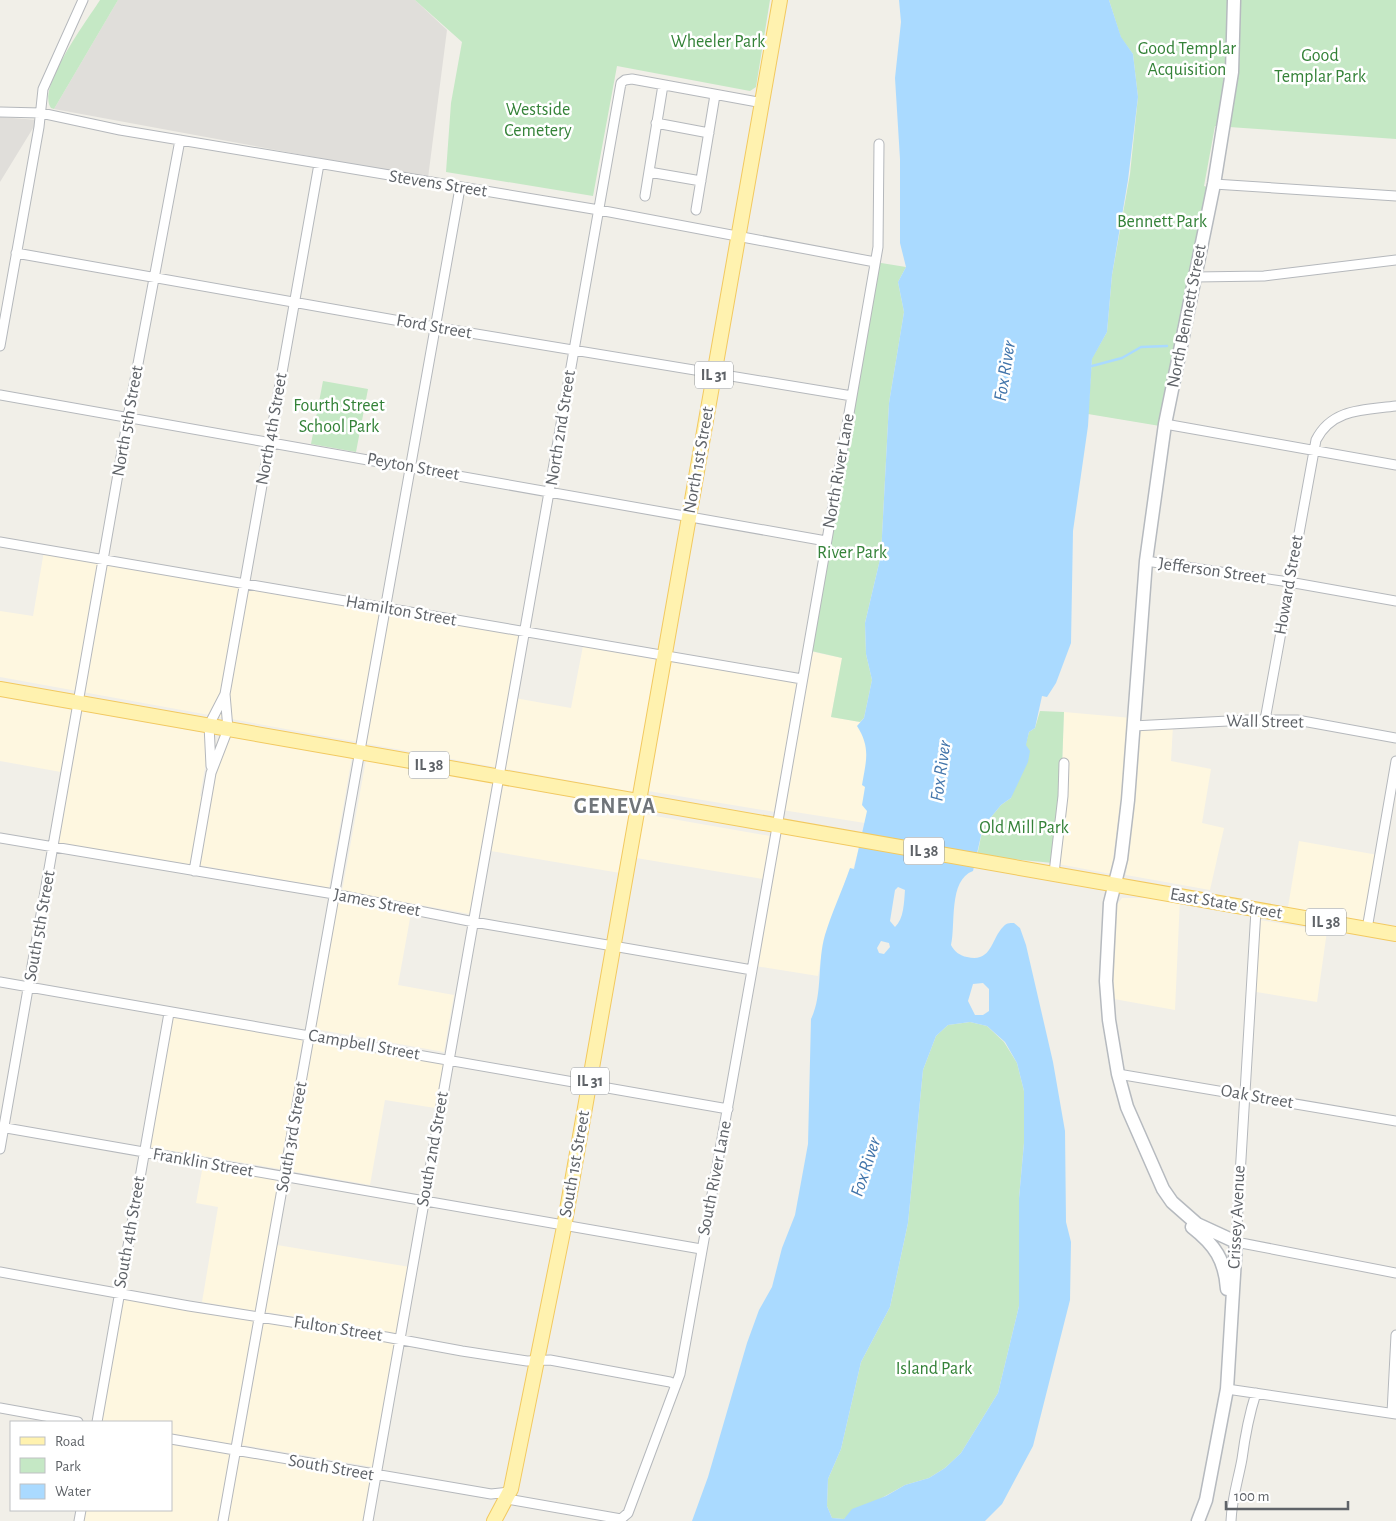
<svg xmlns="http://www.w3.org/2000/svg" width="1396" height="1521" viewBox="0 0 1396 1521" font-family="'Alegreya Sans',sans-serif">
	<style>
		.commercial { fill: #fef7e0 }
		.industrial { fill: #e0deda }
		.green { fill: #c5e8c5 }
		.water { fill: #aadaff; fill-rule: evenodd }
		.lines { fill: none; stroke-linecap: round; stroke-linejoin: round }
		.stream { stroke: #aadaff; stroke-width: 2.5 }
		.street-casing { stroke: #b5b8bc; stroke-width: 11 }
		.secondary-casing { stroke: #b6babf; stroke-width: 15 }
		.primary-casing { stroke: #f2c960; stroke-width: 16 }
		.street { stroke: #fff; stroke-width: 9 }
		.secondary { stroke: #fff; stroke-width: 12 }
		.primary { stroke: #fff2af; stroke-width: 14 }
		.labels { text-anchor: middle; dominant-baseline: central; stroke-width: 5; stroke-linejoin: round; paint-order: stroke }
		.shield { fill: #fff; stroke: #8f9295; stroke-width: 1 }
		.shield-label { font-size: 16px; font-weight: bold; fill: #5f6368 }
		.park-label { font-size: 18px; fill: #348238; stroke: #fff }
		.street-label { font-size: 18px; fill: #5f6368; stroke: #fff }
		.water-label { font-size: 19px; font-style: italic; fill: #4174aa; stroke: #fff }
		.district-label { font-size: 22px; font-weight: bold; letter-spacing: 1px; fill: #70757a; stroke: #fff }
	</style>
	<rect width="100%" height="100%" fill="#f1efe8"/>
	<path class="commercial" d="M44,551L520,635L509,697L571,708L583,646L658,660L633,792L0,677V611L33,616Z
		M813,652L842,658L831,717L860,722L884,731L865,823L782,810Z
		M670,659L797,680L775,812L648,791Z
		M0,697L72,710L61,772L0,761Z
		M82,711L211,734L200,796L204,797L191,868L57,846Z
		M1064,712L1132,718L1111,874L1053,863L1061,796Z
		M1173,726L1171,761L1211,769L1202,823L1224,828L1210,890L1126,875L1137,773L1140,727Z
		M221,734L352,757L329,888L198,865Z
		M366,760L494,783L470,914L342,891Z
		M502,785L632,808L620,873L491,851Z
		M644,814L770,836L763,879L636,858Z
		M779,828L861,842L853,869H850L825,935L818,976L755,966Z
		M1299,841L1378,855L1365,927L1287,913Z
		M1122,898H1180L1175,1010L1114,999L1112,954L1116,906Z
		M338,900L411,913L398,985L454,995L444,1052L315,1029Z
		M1260,920L1327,931L1317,1002L1256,992Z
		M173,1015L303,1037L280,1169L150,1147Z
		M313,1038L444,1061L435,1108L385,1100L370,1185L290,1171Z
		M203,1165L279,1178L256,1311L202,1302L218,1207L196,1203Z
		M277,1245L410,1267L399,1334L265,1312Z
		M124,1296L254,1320L231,1444L171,1434V1422L101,1421Z
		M264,1320L395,1342L373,1467L242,1445Z
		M171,1441L375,1477L367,1521H81L83,1510H171Z"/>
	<path class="industrial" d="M118,0H415L447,30L428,178L54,109Z
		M0,117L38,120L0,182Z"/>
	<path class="green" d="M100,0H118L54,109L51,108C36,89 88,19 100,0Z
		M415,0H770L756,87L750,91L617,66L593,196L446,172L451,103L462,42Z
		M1109,0H1396V139L1215,126L1204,186L1210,188L1160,426L1088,414L1092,358L1107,332L1112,275L1130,174L1138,97L1133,54L1121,38Z
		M875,262L906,267L898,282L904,312L889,403L881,555L865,623L866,654L872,680L864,718L860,722L831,717L842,658L807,650Z
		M323,381L368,389L356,452L311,444Z
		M1040,711L1064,712L1061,796L1053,863L977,856L983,827L1001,805L1011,798L1029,732L1035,728Z
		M970,1022L987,1026L1004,1042L1017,1063L1024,1091V1143L1019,1198V1306L998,1393L961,1453L945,1468L929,1478L905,1485L844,1519L832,1518L827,1506L828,1479L841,1449L861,1362L890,1307L908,1223L923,1070L936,1036L948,1025Z"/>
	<path class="water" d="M899,0H1109L1121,37L1133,54L1138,97L1128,180L1112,275L1107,332L1092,359L1088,426L1073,531L1071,643L1056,683L1047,697L1042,696L1035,728L1029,732L1026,745L1030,751L1028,762L1011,798L1001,805L983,827L973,871C948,880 956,925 951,945C954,951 960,956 967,957C992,963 991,939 1003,927C1006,923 1009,923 1014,923L1020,928L1026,945L1053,1062L1065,1131L1066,1222L1071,1242L1070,1300L1033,1446L1002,1504L985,1521H692L708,1477L747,1343L759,1310L772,1287L782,1248L795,1215L808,1144L811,1019C823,995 817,961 825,935C832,912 842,891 850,868L854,869L867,811L862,805L865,787L862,785C866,761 871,748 857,726L864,718L872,680L866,654L865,623L881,555L889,403L904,312L898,282L906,267L900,243V159L895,78L901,22ZM898,887L905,890C904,902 904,919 895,927L890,921L895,890ZM881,941L889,943L890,947L884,954L879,953L877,948ZM983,983L989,989V1011L983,1015H975L968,1001L973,984ZM970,1022L987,1026L1005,1042L1017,1063L1024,1091V1143L1019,1198V1306L998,1393L961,1453L945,1468L929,1478L905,1485L886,1496L852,1509L844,1519L832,1518L827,1506L828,1479L841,1449L861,1362L890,1307L908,1223L923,1070L936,1036L948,1025Z"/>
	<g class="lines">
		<path class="stream" d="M1092,366L1122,358L1141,347L1167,346"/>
		<defs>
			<path id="street" d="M0,112L41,113L120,130L599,210L875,262
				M656,123L709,133
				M649,172L701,181
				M1214,184L1396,196
				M645,196L663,85
				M696,210L715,95
				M16,253L434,327L852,396
				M1195,277L1264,276L1396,260
				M0,346L39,127L43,89L83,0
				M0,395L826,541
				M1165,424L1396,465
				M0,542L802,679
				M1146,561L1289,582L1396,601
				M1265,720L1316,440C1332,408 1365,410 1396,406
				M1133,726L1247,720H1297L1396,738
				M211,766L209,725L225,694
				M0,838L334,894L474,922L752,970
				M194,871L211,773L228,729L225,694L319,164
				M1054,873L1063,796L1064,763
				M1256,910L1236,1242L1396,1273
				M1367,929L1396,761
				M0,982L728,1109
				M1118,1074L1396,1121
				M0,1127L701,1249
				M0,1149L128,417L180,140
				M0,1272L189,1306L386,1337L462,1351L527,1361L550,1360L670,1382L676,1385
				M1227,1389L1396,1414
				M0,1408L78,1422
				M1392,1413L1396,1335
				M97,1422L169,1013
				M171,1439L491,1494L510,1492
				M507,1499L621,1519L628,1513L680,1374L751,976L878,247L879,144
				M79,1521L81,1510
				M223,1521L460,188
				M368,1521L621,83L625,80L632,79L763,103
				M1231,1521C1232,1497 1238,1481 1242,1459C1245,1436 1249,1415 1256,1393"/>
			<path id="secondary" d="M1192,1227C1215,1245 1225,1260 1227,1289
				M1198,1521L1206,1500L1227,1389L1236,1242L1197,1224L1172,1202L1163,1189L1127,1107L1118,1074L1109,1020L1106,981L1110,903L1121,859L1128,800L1146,561L1165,424L1214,184L1232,72L1234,0"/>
			<path id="primary" d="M0,689L1396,934
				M494,1521L511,1489L564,1227L780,0"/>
		</defs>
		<use href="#street" class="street-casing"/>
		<use href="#secondary" class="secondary-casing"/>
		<use href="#primary" class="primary-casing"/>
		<use href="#street" class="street"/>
		<use href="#secondary" class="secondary"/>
		<use href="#primary" class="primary"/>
	</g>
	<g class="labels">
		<g class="shield">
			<rect x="695" y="361.5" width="38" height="27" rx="4"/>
			<rect x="409" y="751.5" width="40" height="27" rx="4"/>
			<rect x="904" y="837.5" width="40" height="27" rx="4"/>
			<rect x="1306" y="908.5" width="40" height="27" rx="4"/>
			<rect x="571" y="1067.5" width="38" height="27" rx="4"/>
		</g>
		<g class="shield-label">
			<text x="714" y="375">IL 31</text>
			<text x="429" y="765">IL 38</text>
			<text x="924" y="851">IL 38</text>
			<text x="1326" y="922">IL 38</text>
			<text x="590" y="1081">IL 31</text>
		</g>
		<g class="park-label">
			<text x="718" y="42">Wheeler Park</text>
			<text x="1187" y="49">Good Templar<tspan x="1187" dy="21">Acquisition</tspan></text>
			<text x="1320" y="56">Good<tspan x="1320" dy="21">Templar Park</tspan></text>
			<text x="538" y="110">Westside<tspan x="538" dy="21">Cemetery</tspan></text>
			<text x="1162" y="222">Bennett Park</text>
			<text x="339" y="406">Fourth Street<tspan x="339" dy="21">School Park</tspan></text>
			<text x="852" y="553">River Park</text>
			<text x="1024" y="828">Old Mill Park</text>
			<text x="934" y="1369">Island Park</text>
		</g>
		<g class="street-label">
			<text transform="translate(438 184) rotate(9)">Stevens Street</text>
			<text transform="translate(1187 316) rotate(-79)">North Bennett Street</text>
			<text transform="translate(434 327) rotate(10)">Ford Street</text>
			<text transform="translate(128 421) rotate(-80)">North 5th Street</text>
			<text transform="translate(561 428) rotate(-81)">North 2nd Street</text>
			<text transform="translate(272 429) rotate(-80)">North 4th Street</text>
			<text transform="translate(699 460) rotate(-80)">North 1st Street</text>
			<text transform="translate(413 467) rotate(10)">Peyton Street</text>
			<text transform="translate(839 471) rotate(-80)">North River Lane</text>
			<text transform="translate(1212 571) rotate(8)">Jefferson Street</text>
			<text transform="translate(1289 585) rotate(-80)">Howard Street</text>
			<text transform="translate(401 611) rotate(10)">Hamilton Street</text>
			<text transform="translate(1265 722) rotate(1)">Wall Street</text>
			<text transform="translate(377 903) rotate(11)">James Street</text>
			<text transform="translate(1226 904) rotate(10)">East State Street</text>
			<text transform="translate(40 926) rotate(-80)">South 5th Street</text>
			<text transform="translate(364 1045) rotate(10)">Campbell Street</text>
			<text transform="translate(1257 1097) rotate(10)">Oak Street</text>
			<text transform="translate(292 1137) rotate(-80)">South 3rd Street</text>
			<text transform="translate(433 1149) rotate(-80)">South 2nd Street</text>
			<text transform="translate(203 1163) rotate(10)">Franklin Street</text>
			<text transform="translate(575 1164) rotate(-80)">South 1st Street</text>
			<text transform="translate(715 1178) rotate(-79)">South River Lane</text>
			<text transform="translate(1237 1217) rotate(-87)">Crissey Avenue</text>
			<text transform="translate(130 1232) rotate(-80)">South 4th Street</text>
			<text transform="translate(338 1329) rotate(9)">Fulton Street</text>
			<text transform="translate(331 1468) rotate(10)">South Street</text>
		</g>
		<g class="water-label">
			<text transform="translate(1005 371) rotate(-81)">Fox River</text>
			<text transform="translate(941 771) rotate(-82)">Fox River</text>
			<text transform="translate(866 1167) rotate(-72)">Fox River</text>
		</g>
		<g class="district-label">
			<text x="615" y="806">GENEVA</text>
		</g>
	</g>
	<rect x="10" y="1421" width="162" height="90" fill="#ffffff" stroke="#bfc1c3"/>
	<rect x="20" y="1437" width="25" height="8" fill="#fff2af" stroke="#bfc1c3"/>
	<text x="55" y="1446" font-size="15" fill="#5f6368">Road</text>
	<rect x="20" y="1458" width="25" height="15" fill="#c5e8c5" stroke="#bfc1c3"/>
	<text x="55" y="1471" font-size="15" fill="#5f6368">Park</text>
	<rect x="20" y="1484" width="25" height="15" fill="#aadaff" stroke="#bfc1c3"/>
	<text x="55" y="1496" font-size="15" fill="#5f6368">Water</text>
	<path d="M1226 1501v8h122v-8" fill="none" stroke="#5f6368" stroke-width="2.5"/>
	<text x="1234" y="1501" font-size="15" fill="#5f6368" stroke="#ffffff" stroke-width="4" paint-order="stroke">100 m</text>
</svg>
